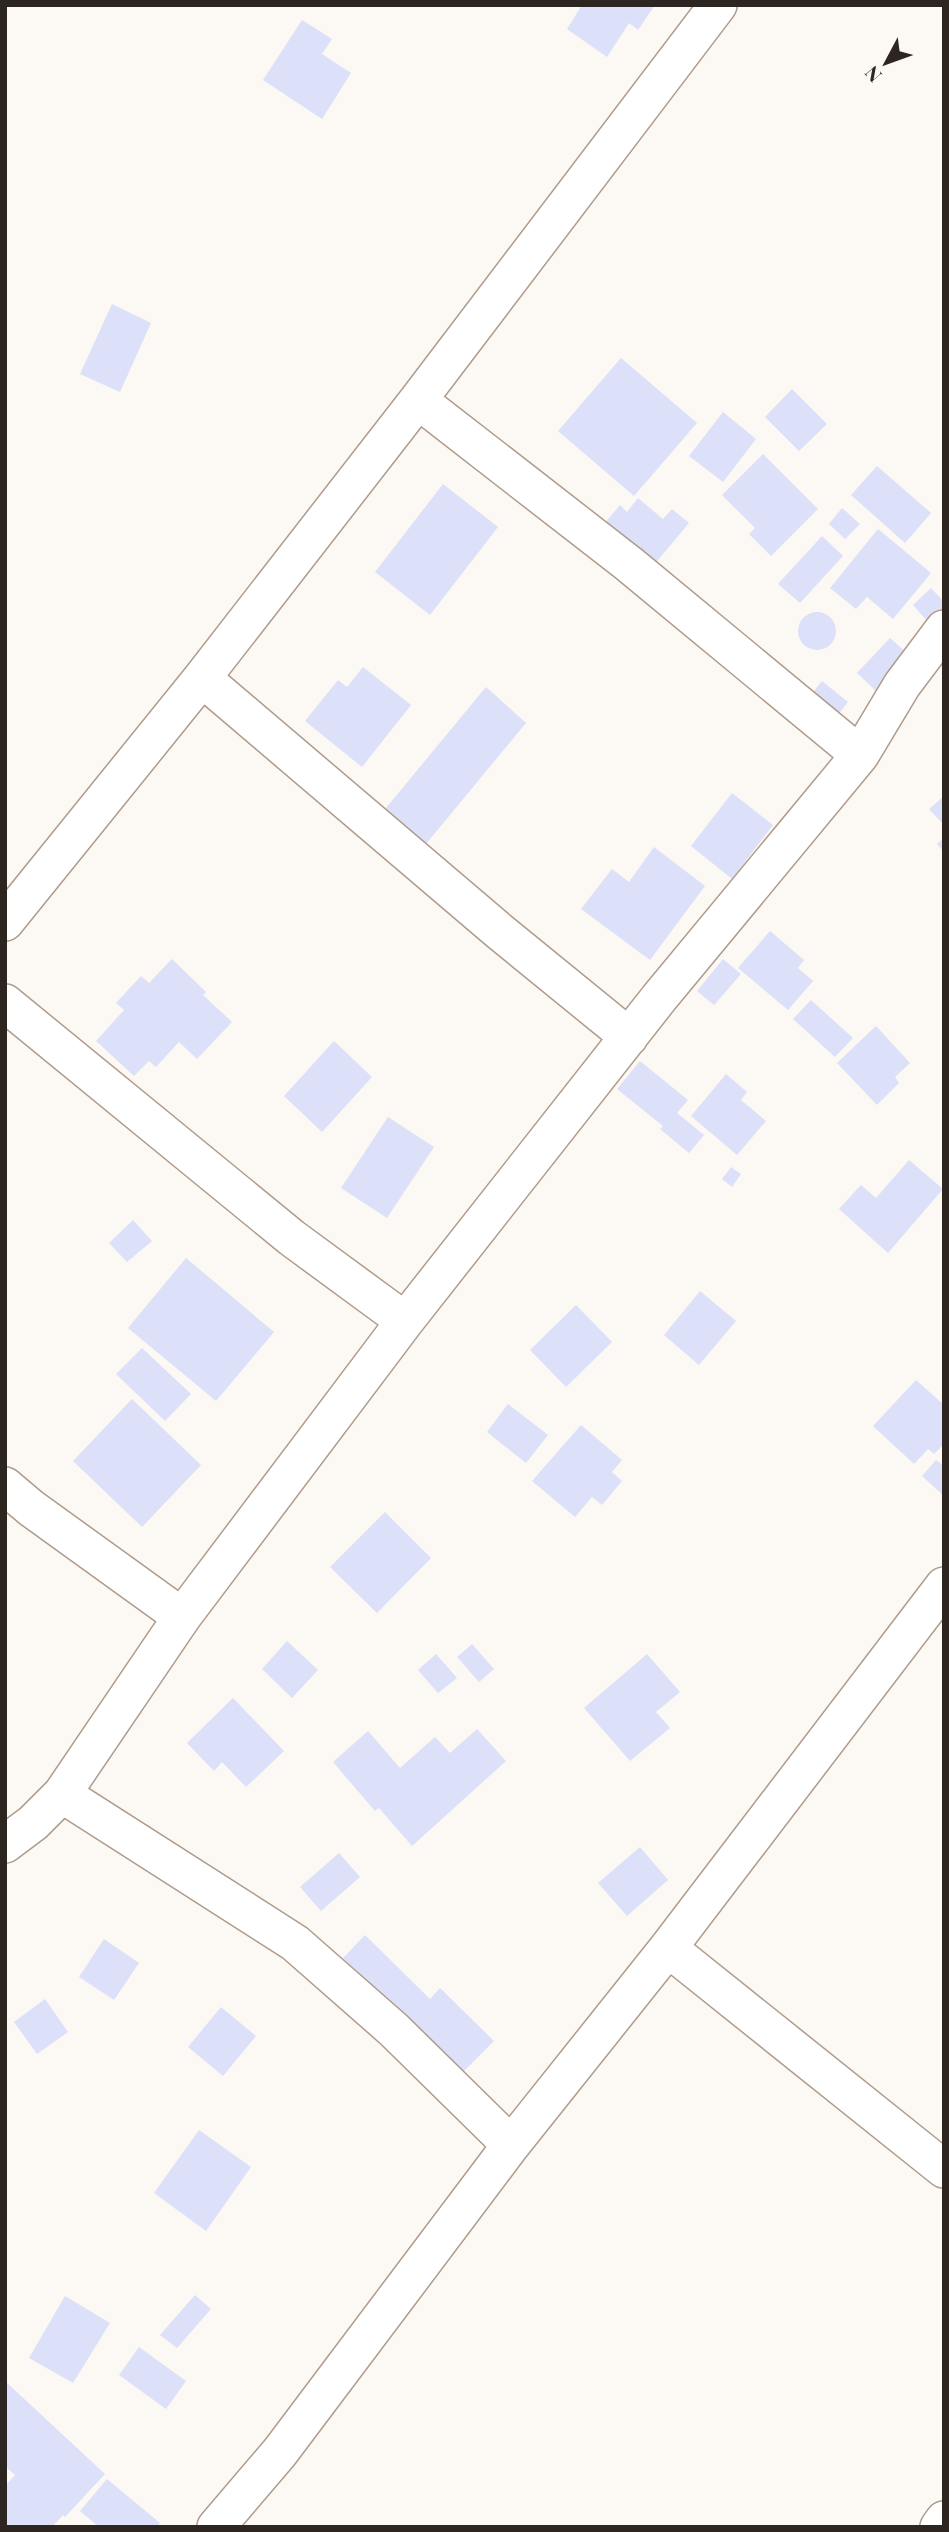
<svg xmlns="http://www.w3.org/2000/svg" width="949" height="2532" viewBox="0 0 949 2532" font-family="'Playfair Display',serif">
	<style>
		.building { fill: #dce0f8 }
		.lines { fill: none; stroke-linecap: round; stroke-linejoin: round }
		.minor-casing { stroke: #af9b8b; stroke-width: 40 }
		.minor { stroke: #fff; stroke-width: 37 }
	</style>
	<rect width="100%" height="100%" fill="#fcf8f4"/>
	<path class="building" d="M582,5H655L638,30L629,23L607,57L567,29Z
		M302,20L332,39L322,54L351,73L322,119L263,80Z
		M112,304L151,323L120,392L80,374Z
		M621,358L697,423L634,496L558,431Z
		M792,389L827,424L799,451L765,417Z
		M723,412L756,439L723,482L689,456Z
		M763,454L818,509L771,556L749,534L755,528L722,495Z
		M877,466L931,513L905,543L851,495Z
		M443,484L498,527L430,615L375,572Z
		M638,498L663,519L672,509L689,523L649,571L600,529L620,505L627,512Z
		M842,508L860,524L845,539L829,524Z
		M878,529L931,573L893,619L867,597L856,609L830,588Z
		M822,536L843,556L800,603L778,584Z
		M931,588L944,602V607L928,622L913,605Z
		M798 631a19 19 0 1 1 38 0a19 19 0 1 1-38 0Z
		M890,638L909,655L876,691L857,673Z
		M363,667L411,705L362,767L305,721L338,680L347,687Z
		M822,681L848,702L829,726L803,705Z
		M486,687L526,723L421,850L381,814Z
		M732,793L773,825L732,879L691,846Z
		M944,796V825L929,809Z
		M944,838V852L937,844Z
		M654,847L705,886L650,960L581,909L612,869L629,882Z
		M770,931L804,960L798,968L813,981L788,1010L738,968Z
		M172,959L206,992L203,995L232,1022L197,1059L179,1042L156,1067L149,1061L134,1076L96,1041L124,1010L116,1003L141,976L149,983Z
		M723,959L741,974L714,1005L697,991Z
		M811,1000L853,1038L835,1057L793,1019Z
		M876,1026L910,1063L895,1077L899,1083L877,1105L837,1063Z
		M334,1041L372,1077L322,1132L284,1096Z
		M640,1061L688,1100L677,1113L704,1135L689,1153L660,1129L663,1126L617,1089Z
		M726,1074L747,1092L741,1100L766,1121L737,1155L691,1116Z
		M388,1117L434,1147L387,1218L341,1188Z
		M909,1160L943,1189L888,1253L839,1209L861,1185L876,1198Z
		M731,1167L741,1174L732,1187L722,1179Z
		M133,1220L152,1241L127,1262L109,1243Z
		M186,1258L274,1332L216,1401L128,1328Z
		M700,1291L736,1321L699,1365L664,1335Z
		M576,1305L612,1342L566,1387L530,1350Z
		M142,1348L191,1394L165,1421L116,1374Z
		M916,1380L944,1405V1444L934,1454L928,1449L914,1464L873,1426Z
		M132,1399L201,1465L142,1527L73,1461Z
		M508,1404L548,1435L526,1463L487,1432Z
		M581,1425L622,1460L612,1472L622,1481L602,1505L592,1497L575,1517L532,1481Z
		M936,1460L944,1466V1496L922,1476Z
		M385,1512L431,1558L377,1613L330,1567Z
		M287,1641L318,1670L292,1698L262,1669Z
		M472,1644L494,1669L479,1682L457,1657Z
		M436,1654L457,1678L438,1693L418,1670Z
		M647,1654L680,1692L656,1712L670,1728L630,1761L584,1708Z
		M233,1698L284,1751L246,1787L222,1762L214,1771L187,1743Z
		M477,1729L506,1761L412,1846L379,1808L375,1811L333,1762L368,1731L400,1768L435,1737L450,1753Z
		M640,1847L668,1880L627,1916L598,1883Z
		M339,1853L360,1877L321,1911L300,1887Z
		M365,1935L430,1999L440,1988L494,2041L461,2074L343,1958Z
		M104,1939L139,1963L114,2000L79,1977Z
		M45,1999L68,2032L37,2054L14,2022Z
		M221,2007L256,2036L223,2076L188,2047Z
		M199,2130L251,2167L206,2231L154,2193Z
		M195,2295L211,2309L177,2348L160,2335Z
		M65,2296L110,2323L73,2383L29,2358Z
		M139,2347L186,2381L166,2409L119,2375Z
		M5,2381L105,2474L65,2517L63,2515L52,2527H5V2486L15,2475L5,2466Z
		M107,2479L160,2523L157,2527H99L80,2511Z"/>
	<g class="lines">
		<defs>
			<path id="minor" d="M202,678L499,931L629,1037
				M860,755L902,685L944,629
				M5,922L202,678L418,400L718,5
				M5,1003L292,1238L405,1321
				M5,1486L31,1508L182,1617
				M62,1794L295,1943L394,2030L511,2145
				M5,1844L33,1823L62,1794L182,1617L405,1321L659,998L860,755L629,564L418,400
				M668,1948L944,2169
				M216,2527L280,2452L511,2145L668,1948L944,1586
				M939,2527L944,2520"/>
		</defs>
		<use href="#minor" class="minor-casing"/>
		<use href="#minor" class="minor"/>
	</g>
	<rect width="949" height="2532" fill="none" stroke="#2d251f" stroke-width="14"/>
	<g transform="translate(886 63) rotate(229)" stroke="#fcf8f4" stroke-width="5" paint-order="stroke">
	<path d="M0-5L12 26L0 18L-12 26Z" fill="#2d251f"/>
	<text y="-10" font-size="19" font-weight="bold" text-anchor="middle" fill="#2d251f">N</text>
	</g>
</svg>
